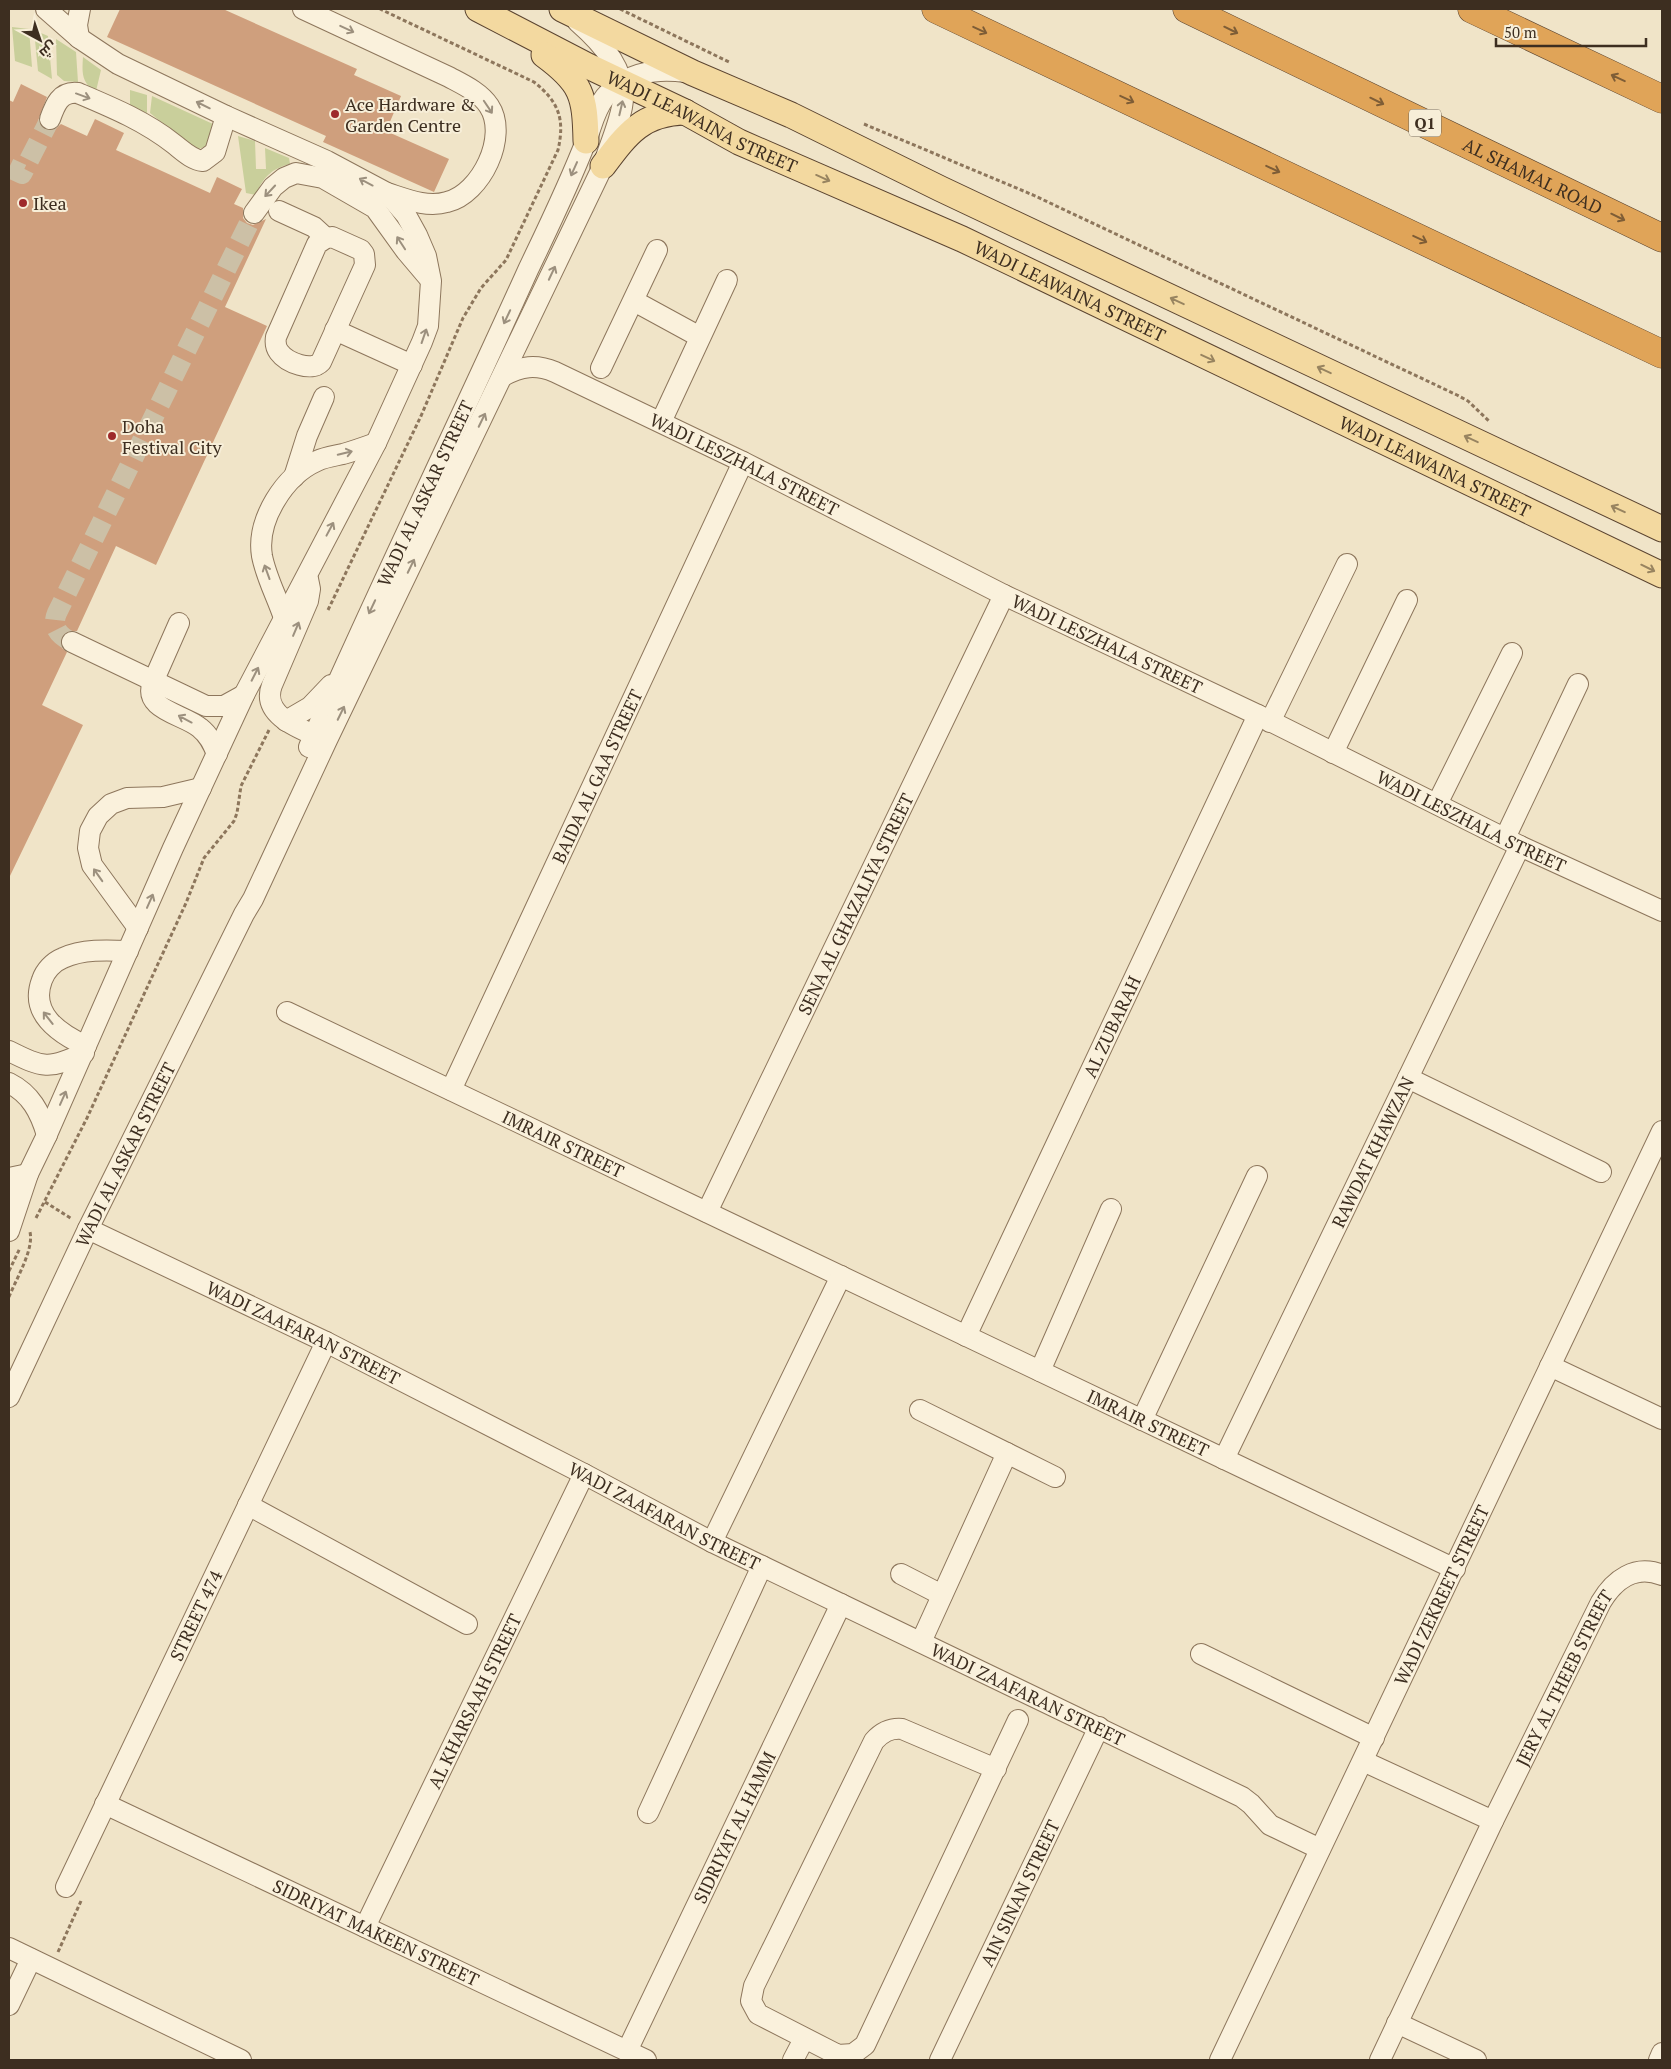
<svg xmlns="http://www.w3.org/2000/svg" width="1671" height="2069" viewBox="0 0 1671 2069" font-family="'PT Serif',Cairo,serif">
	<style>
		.green { fill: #c9cf9b }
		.building { fill: #cf9f7d }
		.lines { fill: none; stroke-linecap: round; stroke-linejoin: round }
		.minor-tunnel { stroke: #ccc0a6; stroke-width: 20; stroke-dasharray: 20 10; stroke-linecap: butt }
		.minor-casing { stroke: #8d765c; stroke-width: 22 }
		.major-casing { stroke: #5b4430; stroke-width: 27 }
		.highway-casing { stroke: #5b4430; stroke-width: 29 }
		.path { stroke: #8d765c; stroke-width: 3; stroke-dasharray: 4 2.5; stroke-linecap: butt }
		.minor { stroke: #faf1dc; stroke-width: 20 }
		.major { stroke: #f3d9a0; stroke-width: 25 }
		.highway { stroke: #e0a458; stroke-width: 28 }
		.oneway { stroke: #9c907e }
		.oneway2 { stroke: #7e5d36 }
		.oneway3 { stroke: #988460 }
		.poi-dot { fill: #9e2a2b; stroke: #f7eed8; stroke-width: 2 }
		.labels { text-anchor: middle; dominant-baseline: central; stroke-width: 4; stroke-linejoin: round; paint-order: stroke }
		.shield { fill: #f7eed8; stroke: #756857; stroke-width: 1 }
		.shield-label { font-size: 16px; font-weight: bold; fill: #3d2e20 }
		.poi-label { font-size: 18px; fill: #3d2e20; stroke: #f7eed8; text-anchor: start }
		.street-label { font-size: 18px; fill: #3d2e20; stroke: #f7eed8 }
	</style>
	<rect width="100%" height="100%" fill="#f0e4c8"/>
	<path class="green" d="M12,27L29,29L32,67L15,61Z
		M34,30L48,36L52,79L38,71Z
		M56,39L76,52L78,82L64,81L57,75Z
		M83,57L101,70L96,91C81,84 82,71 83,57Z
		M130,90L147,95V113L130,107Z
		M152,96L213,124L212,136L207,146L196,150L150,113Z
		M238,136L255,141L256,169H266L265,148L289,158L290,164C272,168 262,178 256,195L246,193Z"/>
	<path class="building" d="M120,9H223L357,69L354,75L401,96L386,131L449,159L434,192L323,142L326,136L107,37Z
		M21,84L47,97L38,121L41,126L46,130L53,131L61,124L87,136L95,119L124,133L116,150L210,193L217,177L242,189L234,204L243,208V218L247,223L253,225L266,219L225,307L267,326L156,565L116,546L77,631L66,632L61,637L62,648L67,652L42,705L83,725L9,878V100L13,102Z"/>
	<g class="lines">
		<path class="minor-tunnel" d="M9,168L22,174L50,119
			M72,642C59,636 51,627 57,613L254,213"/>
		<defs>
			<g id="minor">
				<path d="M303,9L449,77C462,84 480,92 489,106C509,136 481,194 447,202C427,208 406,199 387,193"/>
				<path d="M79,38L77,25L80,9"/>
				<path d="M50,119C55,105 60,91 78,93C111,107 145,121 174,144C183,151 192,160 203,161L215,152L226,116"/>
				<path d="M279,211L314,227L326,238"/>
				<path d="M254,213L273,187L284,178L296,173L323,178L375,208L406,251L428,277"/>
				<path d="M332,237L361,250L364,254L365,265L321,362C312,372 287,363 279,352C276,348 275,343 276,337L317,244L326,238Z"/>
				<path d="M634,301L700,337"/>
				<path d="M335,330L412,365"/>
				<path d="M601,368L657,250"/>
				<path id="s1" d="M503,376C521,366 536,364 555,372L743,462L1004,595L1258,715L1520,846L1662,911"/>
				<path d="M661,422L727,280"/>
				<path d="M294,477L307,436L324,397"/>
				<path d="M308,579L310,589L308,601L272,685C260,717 304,730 326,740"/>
				<path d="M284,618C277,597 266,577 262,556C256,520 285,475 317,461C325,457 334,456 343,454C354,451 365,447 376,443"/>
				<path d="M179,623L153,682C142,710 184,714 200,728C209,735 213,744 217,754"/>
				<path d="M72,642L206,706H224L244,695"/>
				<path d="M286,721L310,707L331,685"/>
				<path d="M1270,722L1347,564"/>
				<path id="s2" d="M309,747C379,587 456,430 528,270C548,228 569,185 586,141C592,126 594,111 605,97C626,72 655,68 686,72"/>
				<path d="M1333,753L1407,600"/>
				<path d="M1437,804L1512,653"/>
				<path d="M1505,838L1578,684"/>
				<path d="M138,928L92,865L88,848L90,831L98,816L111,804L127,798L163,797L201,788"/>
				<path id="s3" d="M287,1012L1455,1569"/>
				<path d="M86,1046C60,1034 29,1014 42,980C45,971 53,962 63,958C82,949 107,950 128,951"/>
				<path d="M9,1051C43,1068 49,1070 84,1053"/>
				<path d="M1408,1078L1601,1172"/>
				<path d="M9,1083C31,1094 40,1112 47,1135"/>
				<path id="s4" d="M451,1090L743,462"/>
				<path d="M9,1178L28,1174L9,1231"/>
				<path d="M9,1203L28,1174L45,1139L173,848L244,695L376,443L422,342L428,326L431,281L426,256L417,235L406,215L387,193L327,161L226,116L118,64L79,38L46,9"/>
				<path id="s5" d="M707,1212L1004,595"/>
				<path id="s6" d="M88,1229L326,1342L584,1474L712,1542L1242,1797L1251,1804L1270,1825L1320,1849"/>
				<path id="s7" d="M966,1336L1258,715"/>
				<path d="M1550,1366L1662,1419"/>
				<path d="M1040,1371L1111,1209"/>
				<path id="s8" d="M9,1397L88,1229L244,914L253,899L327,740L603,166C609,147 618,127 622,107C629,72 602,43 578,22"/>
				<path d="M920,1410L1055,1477"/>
				<path d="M1142,1420L1257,1176"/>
				<path id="s9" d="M1224,1459L1520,846"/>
				<path d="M248,1505L467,1624"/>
				<path d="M712,1542L841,1276"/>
				<path d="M901,1574L942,1595"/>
				<path d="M921,1642L1007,1453"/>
				<path d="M1201,1654L1374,1738"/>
				<path d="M1363,1761L1493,1821"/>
				<path d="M996,1769L902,1729C890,1728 882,1732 874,1741L754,1986L751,2001L758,2014L838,2055L853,2054L865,2045L1018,1720"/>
				<path id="s10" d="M105,1804L646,2060"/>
				<path d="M648,1813L762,1566"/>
				<path id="s11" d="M66,1887L326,1342"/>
				<path id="s12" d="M365,1927L584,1474"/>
				<path d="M9,1948L241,2060"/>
				<path d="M9,2005L31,1959"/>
				<path d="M1397,2023L1476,2060"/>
				<path id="s13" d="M627,2051L841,1604"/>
				<path d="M793,2060L804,2039"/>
				<path id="s14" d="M940,2060L1099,1727"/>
				<path id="s15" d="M1220,2060L1662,1131"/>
				<path id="s16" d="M1380,2060L1493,1821L1601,1602C1614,1580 1635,1564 1662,1575"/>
				<path d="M1659,2060L1662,2053"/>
			</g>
			<g id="major">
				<path id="s17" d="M478,9L588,66L685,112L739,142L962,239L1662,575"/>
				<path d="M562,9L693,73L791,115L941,189L1662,529"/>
				<path d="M544,55C582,83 585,95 586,141"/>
				<path d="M603,166C627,134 642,113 685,112"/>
			</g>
			<g id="highway">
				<path d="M936,9L1662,354"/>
				<path id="s18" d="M1187,9L1662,238"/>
				<path d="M1472,9L1662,99"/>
			</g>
		</defs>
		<use href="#minor" class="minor-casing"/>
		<use href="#major" class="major-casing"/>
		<use href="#highway" class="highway-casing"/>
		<path class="path" d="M620,9L731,63
			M864,124L1033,195L1457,395L1468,401L1489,421
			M328,610L421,416L463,318L481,288L506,260L558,150C565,119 559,102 534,82L380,9
			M45,1202L72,1219
			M36,1218L87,1118L186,903L204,858L234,821L237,813L241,786L269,730
			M9,1271L20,1248
			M9,1297C16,1279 34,1250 30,1232
			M58,1952L81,1901"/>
		<use href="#minor" class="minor"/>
		<use href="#major" class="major"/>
		<use href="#highway" class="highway"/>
	</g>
	<defs><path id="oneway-shaft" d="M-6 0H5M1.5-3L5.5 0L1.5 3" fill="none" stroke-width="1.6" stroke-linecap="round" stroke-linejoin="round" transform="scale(1.25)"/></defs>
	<g class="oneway">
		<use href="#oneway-shaft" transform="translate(347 29) rotate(25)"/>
		<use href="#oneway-shaft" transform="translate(83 96) rotate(20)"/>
		<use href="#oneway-shaft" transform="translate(203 105) rotate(-154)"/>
		<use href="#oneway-shaft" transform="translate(488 107) rotate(56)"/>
		<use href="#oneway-shaft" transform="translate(621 108) rotate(-77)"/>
		<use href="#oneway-shaft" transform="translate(574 169) rotate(114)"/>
		<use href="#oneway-shaft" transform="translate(366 182) rotate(-152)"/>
		<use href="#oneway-shaft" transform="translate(270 191) rotate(133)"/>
		<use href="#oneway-shaft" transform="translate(401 243) rotate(-123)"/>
		<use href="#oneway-shaft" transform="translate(552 273) rotate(-65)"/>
		<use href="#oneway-shaft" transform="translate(507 317) rotate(115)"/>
		<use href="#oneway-shaft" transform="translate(424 336) rotate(-71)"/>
		<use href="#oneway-shaft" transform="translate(482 420) rotate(-64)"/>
		<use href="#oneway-shaft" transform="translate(345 453) rotate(-14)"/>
		<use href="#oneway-shaft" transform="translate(330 529) rotate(-62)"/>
		<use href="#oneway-shaft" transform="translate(411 566) rotate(-64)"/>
		<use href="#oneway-shaft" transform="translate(267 572) rotate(-110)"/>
		<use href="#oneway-shaft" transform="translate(372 607) rotate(115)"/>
		<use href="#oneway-shaft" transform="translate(296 629) rotate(-67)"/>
		<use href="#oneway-shaft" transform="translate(255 674) rotate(-63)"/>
		<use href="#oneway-shaft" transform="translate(341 713) rotate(-64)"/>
		<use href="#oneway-shaft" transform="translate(185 719) rotate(-152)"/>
		<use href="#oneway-shaft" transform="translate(98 875) rotate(-125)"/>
		<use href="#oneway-shaft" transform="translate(150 901) rotate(-66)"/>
		<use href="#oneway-shaft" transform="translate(48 1018) rotate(-128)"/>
		<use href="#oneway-shaft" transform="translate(63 1098) rotate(-66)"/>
	</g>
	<g class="oneway2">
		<use href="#oneway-shaft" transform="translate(980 30) rotate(25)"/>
		<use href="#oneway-shaft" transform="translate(1231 30) rotate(26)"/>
		<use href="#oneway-shaft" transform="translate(1618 78) rotate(-155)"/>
		<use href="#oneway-shaft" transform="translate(1127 99) rotate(25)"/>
		<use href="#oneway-shaft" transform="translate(1377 101) rotate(26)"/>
		<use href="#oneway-shaft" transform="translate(1273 169) rotate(25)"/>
		<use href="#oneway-shaft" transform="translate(1618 217) rotate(26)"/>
		<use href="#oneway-shaft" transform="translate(1420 239) rotate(25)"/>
	</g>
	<g class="oneway3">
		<use href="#oneway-shaft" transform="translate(823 178) rotate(24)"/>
		<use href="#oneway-shaft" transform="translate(1177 301) rotate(-155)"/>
		<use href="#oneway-shaft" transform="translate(1208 358) rotate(25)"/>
		<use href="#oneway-shaft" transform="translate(1324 370) rotate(-155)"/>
		<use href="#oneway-shaft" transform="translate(1471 439) rotate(-155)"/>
		<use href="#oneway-shaft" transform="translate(1618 509) rotate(-155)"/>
		<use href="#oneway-shaft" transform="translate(1648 568) rotate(26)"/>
	</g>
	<g class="poi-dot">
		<circle cx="335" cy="114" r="5"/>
		<circle cx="23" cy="203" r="5"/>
		<circle cx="112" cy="436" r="5"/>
	</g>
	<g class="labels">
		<rect class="shield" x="1409" y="109.5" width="32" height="27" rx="4"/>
		<g class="shield-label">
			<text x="1425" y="123">Q1</text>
		</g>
		<g class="poi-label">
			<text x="345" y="104">Ace Hardware &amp;<tspan x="345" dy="21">Garden Centre</tspan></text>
			<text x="33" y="203">Ikea</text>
			<text x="122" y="426">Doha<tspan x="122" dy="21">Festival City</tspan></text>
		</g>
		<g class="street-label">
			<text stroke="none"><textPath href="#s17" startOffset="251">WADI LEAWAINA STREET</textPath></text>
			<text stroke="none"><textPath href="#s18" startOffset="384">AL SHAMAL ROAD</textPath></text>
			<text stroke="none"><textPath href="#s17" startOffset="656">WADI LEAWAINA STREET</textPath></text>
			<text stroke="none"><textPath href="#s1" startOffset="265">WADI LESZHALA STREET</textPath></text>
			<text stroke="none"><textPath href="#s17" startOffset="1061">WADI LEAWAINA STREET</textPath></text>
			<text stroke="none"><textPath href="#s2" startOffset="279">WADI AL ASKAR STREET</textPath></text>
			<text stroke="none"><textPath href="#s1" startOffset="670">WADI LESZHALA STREET</textPath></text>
			<text stroke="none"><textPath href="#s4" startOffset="346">BAIDA AL GAA STREET</textPath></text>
			<text stroke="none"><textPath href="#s1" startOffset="1075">WADI LESZHALA STREET</textPath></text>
			<text stroke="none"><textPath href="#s5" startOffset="342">SENA AL GHAZALIYA STREET</textPath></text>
			<text stroke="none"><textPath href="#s7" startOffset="342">AL ZUBARAH</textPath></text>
			<text stroke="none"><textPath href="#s3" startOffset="306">IMRAIR STREET</textPath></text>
			<text stroke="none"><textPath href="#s9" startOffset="341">RAWDAT KHAWZAN</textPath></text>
			<text stroke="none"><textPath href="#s8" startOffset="269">WADI AL ASKAR STREET</textPath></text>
			<text stroke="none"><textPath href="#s6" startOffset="239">WADI ZAAFARAN STREET</textPath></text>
			<text stroke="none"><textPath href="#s3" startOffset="954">IMRAIR STREET</textPath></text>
			<text stroke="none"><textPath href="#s6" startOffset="644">WADI ZAAFARAN STREET</textPath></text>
			<text stroke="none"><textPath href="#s15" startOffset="515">WADI ZEKREET STREET</textPath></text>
			<text stroke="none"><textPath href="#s11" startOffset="301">STREET 474</textPath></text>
			<text stroke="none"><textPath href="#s16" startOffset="424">JERY AL THEEB STREET</textPath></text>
			<text stroke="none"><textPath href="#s6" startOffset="1049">WADI ZAAFARAN STREET</textPath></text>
			<text stroke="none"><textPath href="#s12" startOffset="251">AL KHARSAAH STREET</textPath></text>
			<text stroke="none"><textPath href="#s13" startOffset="248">SIDRIYAT AL HAMM</textPath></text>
			<text stroke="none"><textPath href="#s14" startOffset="185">AIN SINAN STREET</textPath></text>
			<text stroke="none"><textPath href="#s10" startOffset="300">SIDRIYAT MAKEEN STREET</textPath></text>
		</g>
	</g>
	<rect width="1671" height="2069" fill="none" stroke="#3d2e20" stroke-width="20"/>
	<g transform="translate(40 40) rotate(140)" stroke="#f7eed8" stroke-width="4" paint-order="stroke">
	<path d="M0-4L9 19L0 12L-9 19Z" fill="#3d2e20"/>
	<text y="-8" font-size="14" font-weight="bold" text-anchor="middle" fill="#3d2e20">ش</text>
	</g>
	<path d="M1496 38v8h150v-8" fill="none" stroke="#3d2e20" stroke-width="2.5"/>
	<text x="1504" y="38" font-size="15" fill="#3d2e20" stroke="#f7eed8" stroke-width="4" paint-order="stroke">50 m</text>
</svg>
